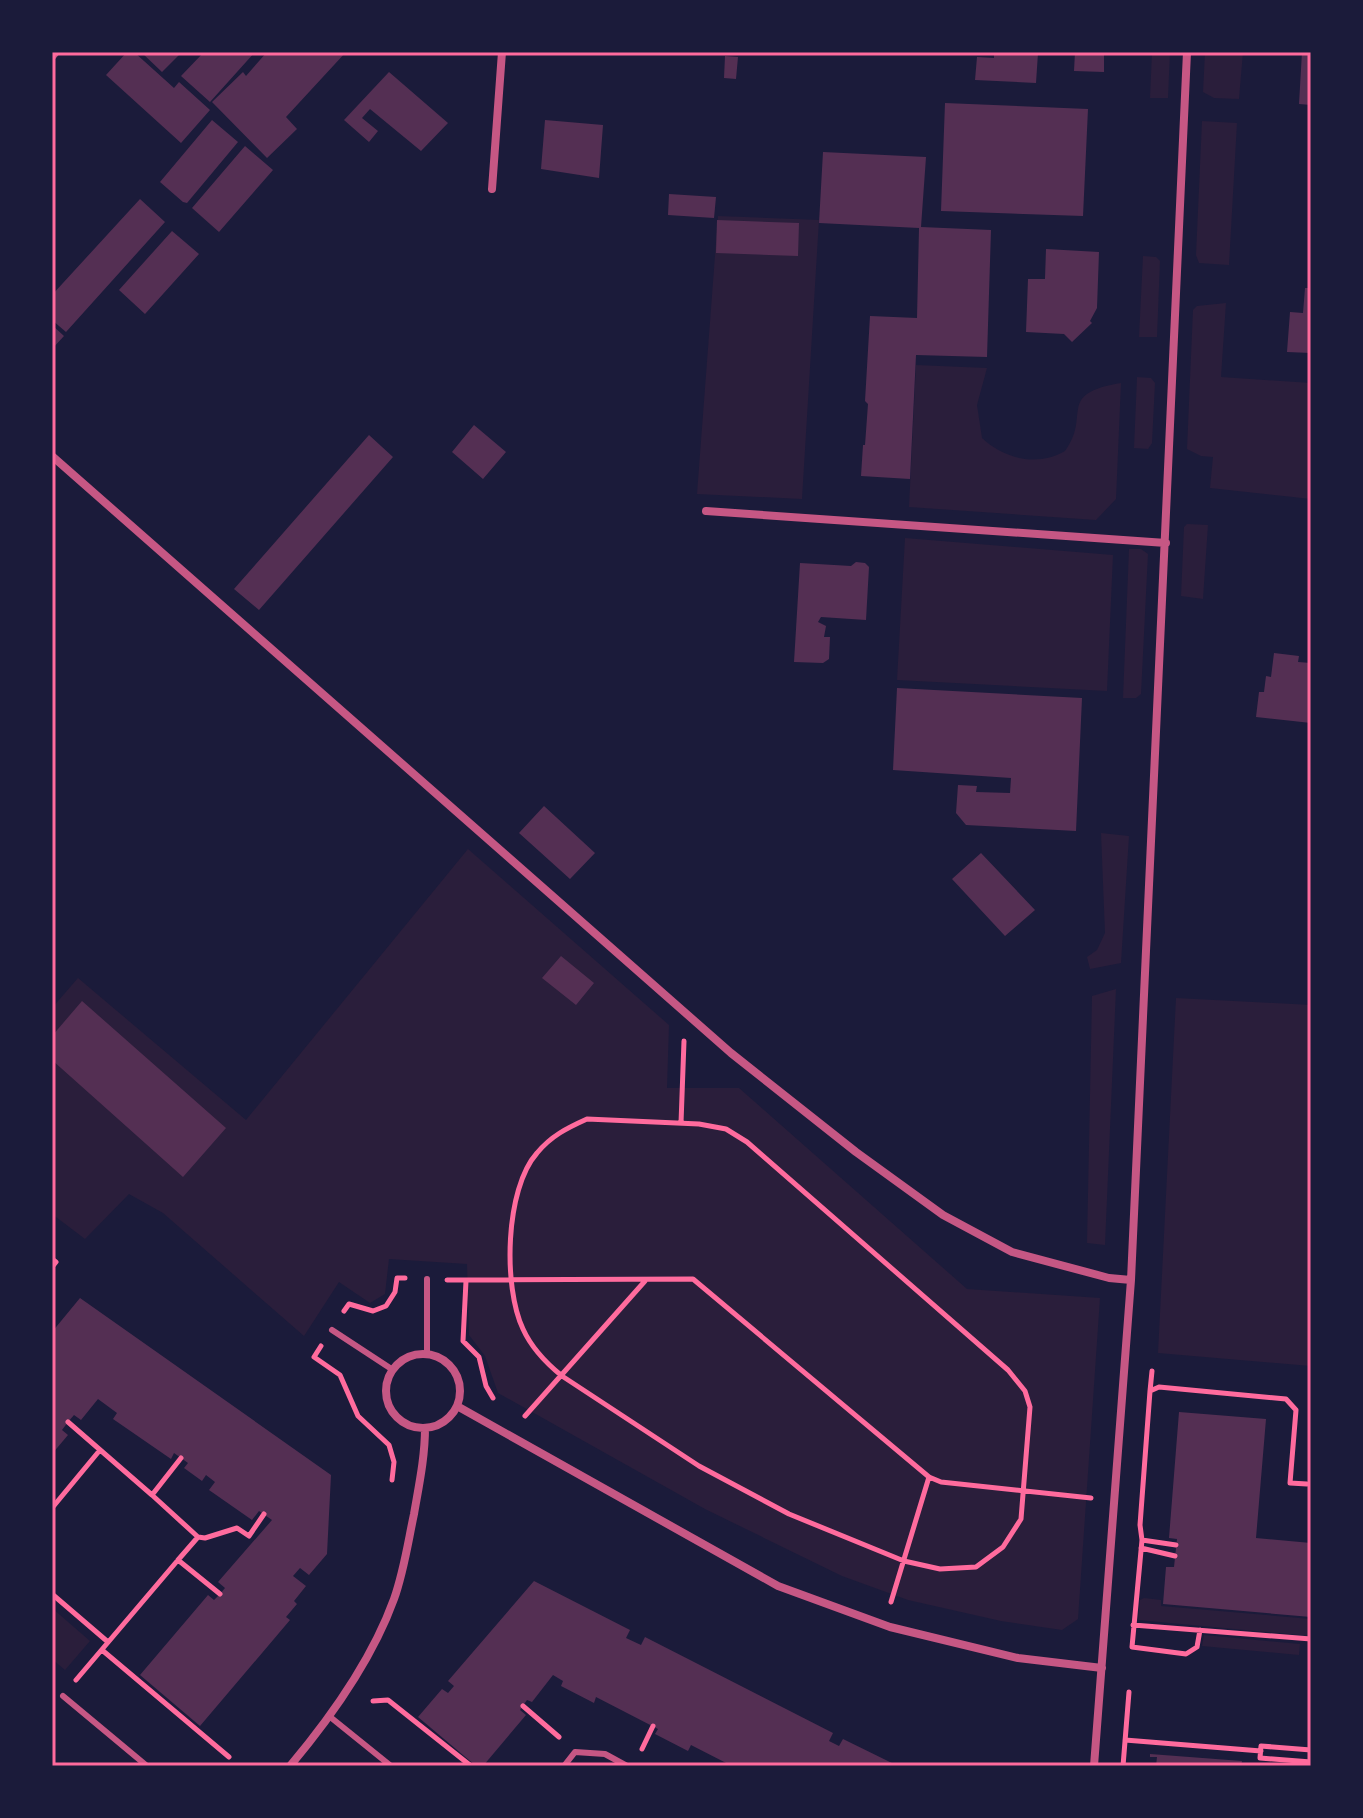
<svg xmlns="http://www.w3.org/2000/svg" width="1363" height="1818" viewBox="0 0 1363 1818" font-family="'Exo 2',sans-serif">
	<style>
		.green { fill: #2a1e3b }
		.building { fill: #542f53 }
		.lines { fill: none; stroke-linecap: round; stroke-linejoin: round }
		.path { stroke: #ff6b9d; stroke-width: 5 }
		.service { stroke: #c65784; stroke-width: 6 }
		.minor { stroke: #c65784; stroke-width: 8 }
		.neatline { fill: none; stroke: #ff6b9d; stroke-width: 3 }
	</style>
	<rect width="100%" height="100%" fill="#1b1b3a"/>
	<path class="green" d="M1152,52H1170L1168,98H1150Z
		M1205,52H1243L1239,99L1214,98L1203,92Z
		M1202,121L1237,123L1229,265L1199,263L1196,255Z
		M718,216L819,220L802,499L697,494Z
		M1143,256L1156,257L1160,261L1157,337H1139Z
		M1226,303L1221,377L1311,383V499L1210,488L1213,457L1201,456L1187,449L1193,310L1197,306Z
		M916,365L987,368L977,405L982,438C1004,459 1038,467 1065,451C1092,415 1055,394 1121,383L1116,499L1096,520L909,507Z
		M1137,377L1151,378L1155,383L1152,443L1148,449L1134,448Z
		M1187,524L1208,525L1203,599L1181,596L1184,527Z
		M905,538L1113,555L1107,691L897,680Z
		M1129,549H1141L1148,554L1141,694L1136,698H1123Z
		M1101,833L1129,836L1121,963L1090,969L1087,957L1097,950L1105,933Z
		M468,849L669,1025L667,1088H739L967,1289L1100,1298L1078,1619L1062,1630L1001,1621L908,1600L842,1576L705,1509L498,1393L485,1356L469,1335L467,1264L389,1259L385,1294L370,1303L339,1282L304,1336L163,1213L129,1194L85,1239L52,1214V1008L78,978L246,1120Z
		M1116,989L1105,1245L1087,1243L1092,996Z
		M1176,998L1311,1005V1366L1158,1353Z
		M1144,1598L1161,1600V1606L1311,1619V1636L1138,1620L1140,1600Z
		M52,1608L90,1641L65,1670L52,1659Z
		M1204,1635L1300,1644L1299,1655L1202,1646Z"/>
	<path class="building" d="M127,52H134L174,88L179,82L210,110L181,143L106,75Z
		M141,52H182L162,72Z
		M204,52H255L210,102L181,76Z
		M267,52H346L286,117L297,129L267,158L212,102L243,72L246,76Z
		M994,52L1038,53L1036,83L975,80L977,57L994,58Z
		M1075,52H1104V72L1074,71Z
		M1302,52H1311V105L1299,104Z
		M725,56L738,57L736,79L724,78Z
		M389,72L448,123L421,151L370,109L362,118L378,131L369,142L344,120Z
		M945,103L1088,109L1083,216L941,211Z
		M212,120L238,142L187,203L183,202L160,182Z
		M545,120L603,125L599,178L541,169Z
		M245,146L273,170L219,232L192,208Z
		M823,152L926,157L921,227L991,230L987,357L916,355L910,479L861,476L863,445H865L868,404L865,401L870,316L917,318L919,228L819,223Z
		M669,194L716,197L714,218L668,215Z
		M140,199L165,222L66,332L52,320V295Z
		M717,220L799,223L798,256L716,253Z
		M172,231L199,254L145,314L119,290Z
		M1046,249L1099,252L1097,308L1090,321L1092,323L1072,342L1064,334L1026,332L1028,279H1045Z
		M1305,288H1311V353L1287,352L1290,312L1303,313Z
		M52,325L64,336L52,349Z
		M474,425L506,452L483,479L452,452Z
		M369,435L393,457L259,610L234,589Z
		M856,562L865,563L869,567L866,620L821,617L818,622L826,626L824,637H830L829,659L823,663L794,662L800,563L851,566Z
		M1274,653L1299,656L1298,662L1311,663V723L1256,717L1259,692H1264L1266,676L1271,677Z
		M897,688L1082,698L1076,831L966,825L956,813L958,785L977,786L976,792L1010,793L1011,778L893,770Z
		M544,806L595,853L570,879L519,833Z
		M981,853L1035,910L1005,936L952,879Z
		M561,956L594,983L576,1005L542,978Z
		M82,1001L226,1128L183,1177L52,1060V1036Z
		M80,1298L331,1475L327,1554L309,1575L300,1568L293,1576L306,1586L294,1601L297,1604L286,1617L290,1620L200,1726L140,1675L208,1595L214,1600L220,1594L225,1588L218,1582L272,1520L259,1511L252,1520L209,1490L215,1482L206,1475L202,1481L184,1468L188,1463L174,1453L171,1459L113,1419L117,1413L98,1399L81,1420L74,1415L68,1422L62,1430L68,1435L52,1454V1332Z
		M1179,1412L1266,1419L1256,1538L1311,1543V1617L1163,1604L1166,1567H1174L1177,1539L1169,1538Z
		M534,1581L630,1630L626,1638L641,1645L645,1637L833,1733L829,1741L839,1746L843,1739L898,1766H732L691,1745L688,1751L655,1734L658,1729L596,1697L594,1703L561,1686L563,1681L553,1675L532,1702L527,1700L520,1710L526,1715L483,1766H476L418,1717L442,1689L448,1693L454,1686L448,1681Z
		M1150,1754L1242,1761L1241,1766H1156L1157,1757H1150Z"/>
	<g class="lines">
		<path class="path" d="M587,1119L699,1124L726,1129L747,1142L1008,1370L1025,1391L1030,1407L1021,1519L1003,1547L976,1567L940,1569L904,1561L789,1514L699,1466L562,1376C546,1363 532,1349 523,1329C503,1287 505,1189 537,1153C551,1136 567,1128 587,1119Z
			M681,1123L684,1041
			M52,1259L56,1262L52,1267
			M447,1280L693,1279L929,1477L941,1482L1091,1498
			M466,1281L463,1341L479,1357L486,1386L493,1398
			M344,1311L349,1304L373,1311L386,1306L395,1292L397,1278H405
			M321,1346L314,1357L340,1375L358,1416L389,1445L394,1462L392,1480
			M1150,1391L1152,1371
			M525,1416L645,1281
			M68,1422L152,1495
			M181,1458L152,1495L198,1537
			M52,1508L100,1450
			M1142,1540L1140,1525L1150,1391L1159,1387L1286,1399L1296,1410L1290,1483L1307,1484
			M1176,1545L1142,1540L1132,1647L1186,1654L1197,1647L1200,1630
			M1141,1548L1175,1556
			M178,1560L198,1537L205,1538L237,1528L249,1536L264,1514
			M52,1594L108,1642
			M891,1602L929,1477
			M1133,1625L1311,1639
			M102,1650L229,1757
			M76,1680L178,1560L220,1594
			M373,1701L388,1700L471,1766
			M523,1706L559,1737
			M1125,1740L1261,1751
			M642,1749L653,1726
			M1311,1750L1261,1746L1260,1758L1311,1762
			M1123,1766L1129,1692"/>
		<path class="service" d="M52,58L57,52
			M427,1279V1354
			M332,1330L393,1370
			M63,1696L147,1766
			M329,1716L391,1766
			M564,1766L575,1752L605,1754L627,1766"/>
		<path class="minor" d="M492,189L502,52
			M52,456L731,1053L856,1152L943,1215L1012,1252L1109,1278L1131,1280
			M706,511L1166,543
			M386 1391a37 37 0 1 1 74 0a37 37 0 1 1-74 0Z
			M457,1406L778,1586L890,1627L1018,1658L1102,1668
			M290,1766C332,1716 372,1660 394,1599C404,1571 408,1542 414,1514C419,1485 425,1457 425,1428
			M1094,1766L1131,1280L1187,52"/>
	</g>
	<rect width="1363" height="1818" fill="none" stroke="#1b1b3a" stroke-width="108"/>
	<rect x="54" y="54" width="1255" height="1710" class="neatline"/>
</svg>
